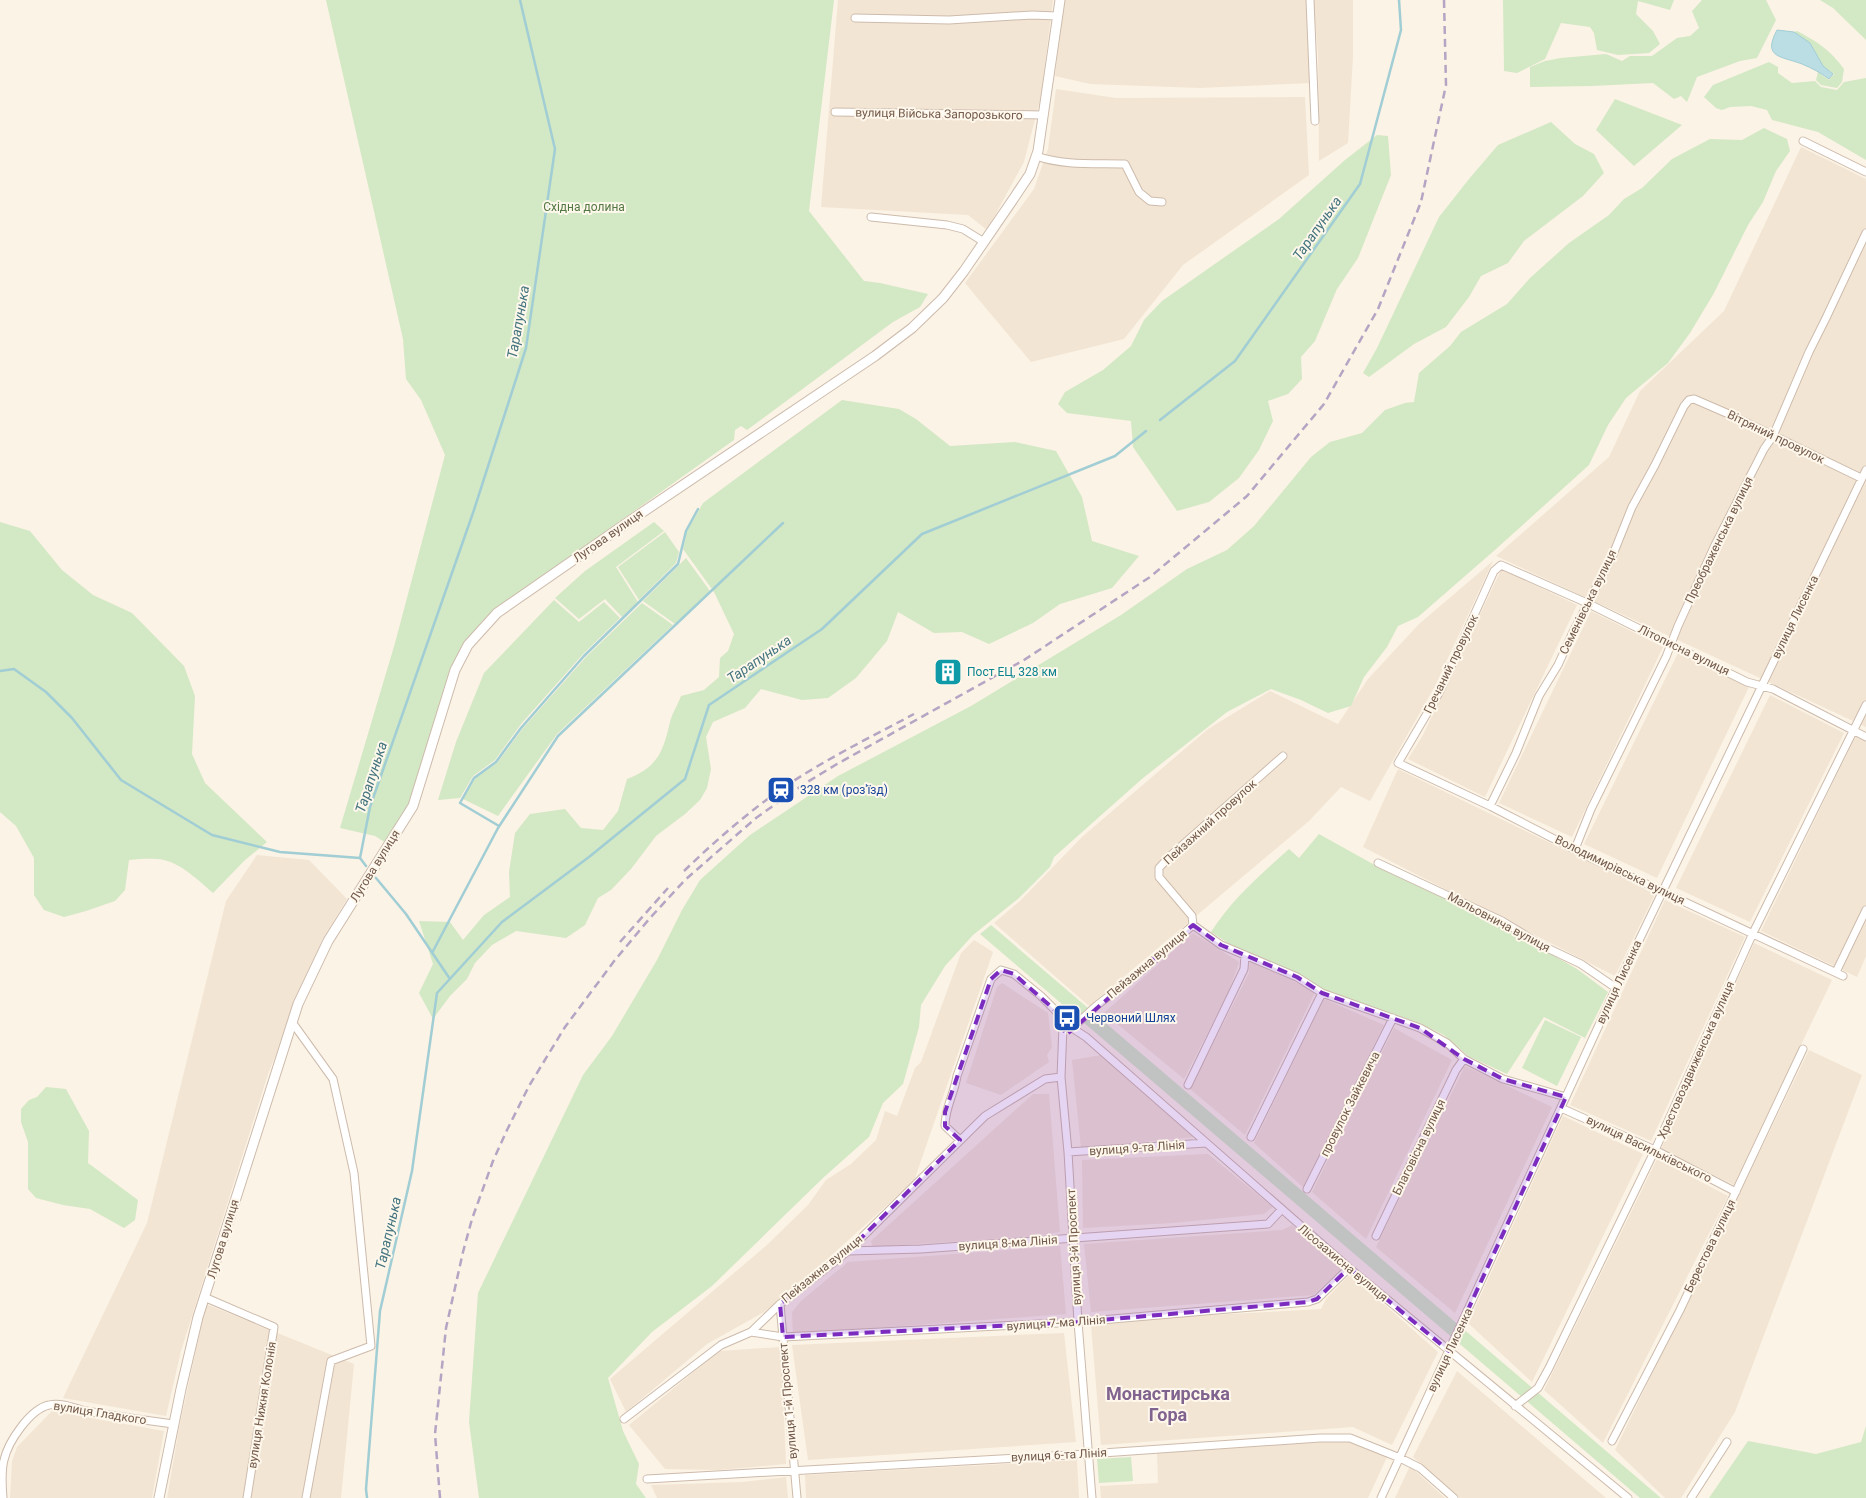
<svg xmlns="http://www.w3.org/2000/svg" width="1866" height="1498" viewBox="0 0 1866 1498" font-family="Roboto,sans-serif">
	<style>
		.residential { fill: #f3e5d4 }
		.green { fill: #d3e8c4 }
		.water { fill: #badee4; stroke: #a1cdd5 }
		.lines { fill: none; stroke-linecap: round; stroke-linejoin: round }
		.stream { stroke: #a1cdd5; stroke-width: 2.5 }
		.minor-casing { stroke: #cdbbac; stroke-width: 9 }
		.tertiary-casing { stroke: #cdbbac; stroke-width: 11 }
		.minor { stroke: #fff; stroke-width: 7 }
		.tertiary { stroke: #fff; stroke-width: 9 }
		.rail { stroke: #b6a4c4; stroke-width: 2.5; stroke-dasharray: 8 5; stroke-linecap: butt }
		.marked { fill: #7b2cbf; fill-opacity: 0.2; stroke: #7b2cbf; stroke-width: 4; stroke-dasharray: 10 6; stroke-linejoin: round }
		.labels { text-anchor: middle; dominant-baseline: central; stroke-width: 4; stroke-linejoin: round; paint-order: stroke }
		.street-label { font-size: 12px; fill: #735a4b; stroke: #fef7eb }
		.park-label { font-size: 12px; fill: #537843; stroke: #fef7eb }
		.culture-label { font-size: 12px; fill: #0d838f; stroke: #fef7eb; text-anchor: start }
		.transit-label { font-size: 12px; fill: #164399; stroke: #fef7eb; text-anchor: start }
		.water-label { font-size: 14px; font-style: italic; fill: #43747f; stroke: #fef7eb }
		.district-label { font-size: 18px; font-weight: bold; fill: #81638f; stroke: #fef7eb }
	</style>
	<rect width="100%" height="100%" fill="#fbf3e5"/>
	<path class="residential" d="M838,0H1053L1041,96L1024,162L987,230L968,215L821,207Z
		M1063,0H1306L1310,83L1200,88L1090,84L1055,76Z
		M1313,0H1353V56L1348,143L1319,161L1318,54Z
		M1056,89L1116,98L1305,97L1309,175L1183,265L1124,339L1031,362L965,283L1034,189L1048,149Z
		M1801,147L1866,179V727L1496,556L1609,457L1640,391L1724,311Z
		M1493,561L1435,686L1370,801L1341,787L1309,821L1089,1006L994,923L1021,900L1082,837L1208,729L1270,691L1338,724L1368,679L1419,624Z
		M1503,570L1577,605L1485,797L1408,759L1423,735L1500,572Z
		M1591,611L1663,647L1572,837L1499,803Z
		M1678,653L1749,687L1657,878L1584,844Z
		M1770,695L1844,733L1750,922L1676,888Z
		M1855,737L1866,742V956L1857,977L1761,931Z
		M1398,769L1655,894L1615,976L1363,847Z
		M257,855L309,860L347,899L322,940L268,1074L181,1351L166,1416L63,1398L147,1223L226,901Z
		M1665,900L1745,937L1651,1141L1570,1105Z
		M1193,933L1239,962L1228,993L1184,1079L1104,1013Z
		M974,940L993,952L914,1181L815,1270L764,1312L707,1344L626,1412L610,1379L768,1244L808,1205L826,1180L851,1164L876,1140L885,1111L897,1116L915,1068L921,1062L961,953Z
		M1754,943L1832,980L1734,1185L1661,1149Z
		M1250,959L1315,992L1245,1135L1190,1089L1249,973Z
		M1002,983L1048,1013L1052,1047L1047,1055L1049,1062L1001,1095L966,1083L997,987Z
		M1324,999L1384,1025L1303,1187L1254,1143Z
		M1394,1028L1452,1060L1366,1239L1312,1192Z
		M1809,1050L1862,1075L1735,1412L1681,1498H1665L1615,1450Z
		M1102,1055L1158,1103L1195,1137L1081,1148L1072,1060Z
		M1465,1066L1552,1107L1455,1313L1376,1247Z
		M1033,1094H1049L1060,1232L1035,1236L873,1247L871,1241Z
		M1563,1116L1643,1154L1532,1382L1468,1323Z
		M1208,1154L1273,1207L1264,1214L1172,1223L1083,1228L1082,1160Z
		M1657,1159L1728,1196L1603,1443L1544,1390Z
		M1292,1225L1342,1269L1313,1295L1091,1312L1084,1244L1282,1230Z
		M1060,1246L1066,1314L793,1334L792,1312L801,1301L848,1262Z
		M1350,1274L1438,1352L1392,1445L1353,1427L1101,1445L1091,1325L1192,1316L1321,1309L1326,1299Z
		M206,1304L354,1364L341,1498H167L179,1428Z
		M1064,1333L1076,1442L808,1460L792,1345Z
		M781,1347L786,1464L719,1470L665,1469L629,1425L719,1351Z
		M1457,1371L1606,1498H1460L1413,1457Z
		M52,1411L164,1431L152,1498H10L12,1461L17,1447Z
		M1348,1440L1387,1457L1368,1498H1101L1100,1486L1158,1483L1157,1453Z
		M1077,1460L1079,1498H806L805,1475Z
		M1410,1466L1445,1498H1395Z
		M786,1477L788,1498H657L651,1485L743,1482Z"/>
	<path class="green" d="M326,0H834L809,211L864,281L880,283L928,294L920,307L893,322L747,430L741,426L735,430L734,440L495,610L466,643L409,806L386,843L375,836L340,828L395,643L445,455L421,400L406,379L403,339Z
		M1503,0H1674L1670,10L1638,1L1636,14L1653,31L1660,44L1649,53L1618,55L1597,50L1594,33L1590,27L1561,23L1545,59L1517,73L1504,71Z
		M1702,0H1766L1776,20L1757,58L1740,61L1697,77L1687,102L1681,96L1674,99L1653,83L1592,86L1530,87V67L1545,61L1561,58L1606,54L1622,61L1630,56H1652L1677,38L1690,36L1699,28L1692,11Z
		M1820,0H1866V40L1833,8Z
		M1797,31C1818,42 1830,50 1844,69L1842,82L1837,88L1821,85L1816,80L1818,72L1829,80L1834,74L1823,66L1810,43L1794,32Z
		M1769,62L1778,67V73L1792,83L1815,81L1821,87L1837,90L1844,82L1866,78V160L1818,132L1772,120L1767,110L1751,106L1730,107L1722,110L1716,108L1704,97L1713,85Z
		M1615,99L1682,125L1634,166L1596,130Z
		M1551,122L1575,144L1594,154L1604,173L1583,196L1524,241L1508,263L1481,276L1469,297L1446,327L1414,344L1369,377L1363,373L1377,348L1439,217L1469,179L1498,145Z
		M1764,128L1787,139L1790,151L1776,171L1763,202L1748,225L1714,293L1690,333L1668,363L1626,398L1608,425L1589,465L1496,549L1418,617L1398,626L1387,647L1364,677L1351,706L1328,713L1301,700L1271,689L1227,712L1143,778L1054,857L1050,867L1019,898L973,935L945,966L921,1005L919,1027L903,1084L883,1103L869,1137L824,1177L712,1286L652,1332L608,1378L623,1431L639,1464L636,1484L646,1498H479L469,1422L478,1293L583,1075L612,1036L657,960L682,910L700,880L750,835L838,776L971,706L1121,615L1187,569L1227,550L1254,526L1311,457L1330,442L1362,433L1385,410L1405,403L1414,402L1419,373L1450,346L1461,332L1507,304L1530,278L1569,243L1609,215L1624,199L1642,188L1672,159L1710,139L1742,140Z
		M1377,135L1388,136L1391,175L1358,258L1337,289L1315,341L1301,357L1302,379L1288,394L1268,401L1273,421L1259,450L1239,478L1209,502L1177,511L1133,447L1131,421L1067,413L1058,404L1065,392L1103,370L1131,346L1144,320L1162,301L1279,219L1345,160Z
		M842,400L899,409L916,419L950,446L1015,442L1056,451L1082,497L1092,541L1139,556L1112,588L1060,604L1033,623L989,644L962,632L934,633L898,612L887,641L856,678L828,698L802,700L761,689L745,708L713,722L706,737L711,769L707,788L700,800L685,814L656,836L631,869L611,890L598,898L585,925L566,938L516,931L492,945L475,963L467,979L450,996L433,1019L419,993L433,964L419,921L450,922L463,940L484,915L510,897L509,872L515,833L530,814L565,809L581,828L603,830L618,811L627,779C658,767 663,752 670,722C672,713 678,705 681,696L704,690L719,677L720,658L728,651L734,634L714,592L683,549L687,531L703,503Z
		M0,522L30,531L62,570L93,595L132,613L184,666L195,696L192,754L205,783L267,842L245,860L213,893C199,881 182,864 164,860C153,858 140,859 129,860L125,890L115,901L86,911L64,917L44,910L34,895V858L16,826L0,812Z
		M654,522L664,531L616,567L638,602L622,617L605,599L579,619L555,598L585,571Z
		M665,532L679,552L676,563L639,600L618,567Z
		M686,558L710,591L675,624L643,601Z
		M554,600L579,622L604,602L620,618L583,654L521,724L495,760L473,776L460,798L438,800L456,742L484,673Z
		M642,603L673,625L557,734L498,816L463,799L476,777L497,763L524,727L586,657Z
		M1319,834L1380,868L1494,921L1577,969L1608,992L1585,1038L1544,1017L1507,1074L1468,1056L1444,1035L1419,1023L1323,990L1295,973L1234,947L1211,932C1232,899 1261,874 1289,849L1299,858Z
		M991,925L1661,1498H1640L980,934Z
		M1545,1020L1581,1037L1557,1086L1522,1068Z
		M46,1087L66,1089L89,1131L88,1163L138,1200L135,1220L124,1228L90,1209L63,1205L36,1198L28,1189V1142L21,1122V1109L29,1100L37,1097Z
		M1866,1426V1498H1709L1748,1441L1816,1454L1861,1442Z
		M1131,1457L1133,1481L1099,1483L1097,1459Z"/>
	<path class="water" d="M1777,30L1794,32L1810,43L1823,66L1833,74L1829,79C1821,73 1812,68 1802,64C1781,56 1762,58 1777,30Z"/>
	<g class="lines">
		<path class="stream" d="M1160,420L1235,361L1360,184L1401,30L1399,0
			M0,671L14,669L46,692L72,718L121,780L212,835L280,852L360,858
			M499,826L460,803L474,778L496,762L521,728L584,656L678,564L686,531L698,509
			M366,866L360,858L370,807L474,510L526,348L555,149L520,0
			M376,878L406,914L450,979
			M432,953L498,828L558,736L783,523
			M367,1498L366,1489L380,1311L412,1171L437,993L502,922L589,857L685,779L709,705L822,629L922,534L1115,456L1146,431"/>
		<defs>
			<path id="minor" d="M1310,0L1315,121
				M855,18L949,20L1032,15L1057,16
				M835,112L1043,115
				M1803,141L1866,172
				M1036,156C1065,166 1095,163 1125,164L1139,192L1150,201L1162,202
				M871,217L947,225L963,229L984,242
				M1490,806L1516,753L1539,696L1558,665L1573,632L1612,557L1632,507L1655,465L1684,406L1689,400L1694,399L1731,415L1861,478
				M1575,849L1591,809L1666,657L1678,626L1715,545L1764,449L1773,436L1809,352L1826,318L1866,233
				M1378,863L1502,921L1543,946L1581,964L1616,988
				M1193,925L1221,945L1297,977L1322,993L1420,1028L1447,1043L1464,1059L1503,1079L1566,1097
				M1836,972L1866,910
				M1843,976L1593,859L1490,806L1398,763L1439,693L1494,571L1501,565L1587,603L1747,682L1773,689L1866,737
				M292,1022L333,1079L354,1173L371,1346L331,1361L306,1498
				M1063,1026L1072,1028L1086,1037L1349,1268L1628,1498
				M1072,1028L1096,1006L1145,968L1193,925L1192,916L1159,877V868L1170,856L1283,756
				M1188,1085L1244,969L1245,955
				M1561,1108L1655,1150L1736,1192
				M1251,1137L1322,993
				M960,1140L945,1126C945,1107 954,1095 957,1076L991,979L1001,970L1014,974L1041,996L1057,1012L1063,1026L1061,1077L1068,1152L1078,1322L1092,1498
				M1068,1152L1206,1143
				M1307,1189L1393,1018
				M1376,1236L1456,1070L1464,1059
				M848,1251L921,1249L1268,1224L1281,1210
				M204,1297L274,1327L247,1498
				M780,1304L797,1498
				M751,1332L783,1337L1078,1322L1308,1302L1317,1299L1349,1268
				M1515,1406L1538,1388L1549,1368L1655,1150L1753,933L1866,705
				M624,1419L721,1345L751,1332L780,1304L848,1251L985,1116L1045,1079L1061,1077
				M1612,1441L1680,1310L1803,1049
				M647,1479L1088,1454L1320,1438H1350L1400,1458L1420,1468L1454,1498
				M3,1498C2,1486 1,1472 4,1460C8,1442 30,1409 49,1405C61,1402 74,1408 86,1411C115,1416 144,1420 173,1424
				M1381,1498L1616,988L1866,470
				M1691,1498L1727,1442"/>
			<path id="tertiary" d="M159,1498L181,1389L198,1317L298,1004L328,941L413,806L455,670L468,645L497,613L634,518L875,356L912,328L943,298L964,271L1014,198L1030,174L1038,151L1060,0"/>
		</defs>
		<use href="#minor" class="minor-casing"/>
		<use href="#tertiary" class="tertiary-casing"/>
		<use href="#minor" class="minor"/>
		<use href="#tertiary" class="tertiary"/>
		<path class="rail" d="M684,871C714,842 746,814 780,790C822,761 869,738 914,714
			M620,942L668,888
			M440,1498L435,1434L446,1328L463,1252L472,1219L493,1161L507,1130L529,1086L565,1027L615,960L650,918L685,880L756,818L804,784L837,764L1024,660L1150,577L1247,496L1324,404L1378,309L1421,202L1446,85L1444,0"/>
	</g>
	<path class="marked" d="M1193,925L1221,945L1297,977L1322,993L1420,1028L1464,1059L1503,1079L1566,1097L1449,1351L1349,1268L1317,1299L1308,1302L1078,1322L783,1337L780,1304L848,1251L960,1140L945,1126V1112L991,979L1001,970L1014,974L1057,1012L1066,1035Z"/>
	<defs>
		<symbol id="building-square" viewBox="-11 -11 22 22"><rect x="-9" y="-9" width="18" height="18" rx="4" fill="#0f9aa8" stroke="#fef7eb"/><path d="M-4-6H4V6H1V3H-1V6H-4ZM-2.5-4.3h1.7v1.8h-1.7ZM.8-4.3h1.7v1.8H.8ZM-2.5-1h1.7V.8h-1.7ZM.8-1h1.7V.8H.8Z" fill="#fff"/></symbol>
		<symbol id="station-square" viewBox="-11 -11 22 22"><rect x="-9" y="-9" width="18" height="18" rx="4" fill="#1a4fb4" stroke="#fef7eb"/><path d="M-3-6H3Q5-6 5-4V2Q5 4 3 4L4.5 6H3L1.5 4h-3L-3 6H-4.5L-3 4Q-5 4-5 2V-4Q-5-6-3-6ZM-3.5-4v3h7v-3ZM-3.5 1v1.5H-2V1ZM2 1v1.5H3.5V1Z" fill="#fff"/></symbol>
		<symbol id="bus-square" viewBox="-11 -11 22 22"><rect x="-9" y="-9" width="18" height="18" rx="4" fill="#1a4fb4" stroke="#fef7eb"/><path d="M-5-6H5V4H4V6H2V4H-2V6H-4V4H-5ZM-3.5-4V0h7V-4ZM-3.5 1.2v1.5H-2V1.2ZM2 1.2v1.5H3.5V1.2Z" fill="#fff"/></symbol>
	</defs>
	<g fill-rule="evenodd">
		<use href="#building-square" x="932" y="656" width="32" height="32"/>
		<use href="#station-square" x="765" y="774" width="32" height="32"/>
		<use href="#bus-square" x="1051" y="1002" width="32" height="32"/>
	</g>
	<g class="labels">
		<g class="street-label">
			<text transform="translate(939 114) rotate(1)">вулиця Війська Запорозького</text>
			<text transform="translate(1776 437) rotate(26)">Вітряний провулок</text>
			<text transform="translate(608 536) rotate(-35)">Лугова вулиця</text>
			<text transform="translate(1719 540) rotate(-64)">Преображенська вулиця</text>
			<text transform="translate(1588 602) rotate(-64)">Семенівська вулиця</text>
			<text transform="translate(1795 617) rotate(-64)">вулиця Лисенка</text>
			<text transform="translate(1684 650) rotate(26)">Літописна вулиця</text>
			<text transform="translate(1451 664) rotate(-64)">Гречаний провулок</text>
			<text transform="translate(1210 822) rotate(-42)">Пейзажний провулок</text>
			<text transform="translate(375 866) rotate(-58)">Лугова вулиця</text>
			<text transform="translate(1620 870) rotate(26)">Володимирівська вулиця</text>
			<text transform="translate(1499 922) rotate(28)">Мальовнича вулиця</text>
			<text transform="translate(1147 964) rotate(-40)">Пейзажна вулиця</text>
			<text transform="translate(1619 982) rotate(-65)">вулиця Лисенка</text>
			<text transform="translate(1696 1060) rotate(-66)">Хрестовоздвиженська вулиця</text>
			<text transform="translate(1350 1104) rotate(-63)">провулок Зайкевича</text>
			<text transform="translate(1419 1147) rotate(-64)">Благовісна вулиця</text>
			<text transform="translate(1137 1148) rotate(-4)">вулиця 9-та Лінія</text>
			<text transform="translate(1649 1149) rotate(26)">вулиця Васильківського</text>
			<text transform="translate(223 1239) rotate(-73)">Лугова вулиця</text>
			<text transform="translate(1008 1243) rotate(-4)">вулиця 8-ма Лінія</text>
			<text transform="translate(1710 1246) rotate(-64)">Берестова вулиця</text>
			<text transform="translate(1074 1247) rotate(-93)">вулиця 3-й Проспект</text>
			<text transform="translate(1343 1263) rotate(40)">Лісозахисна вулиця</text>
			<text transform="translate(822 1269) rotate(-39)">Пейзажна вулиця</text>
			<text transform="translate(1056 1323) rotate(-4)">вулиця 7-ма Лінія</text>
			<text transform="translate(1450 1350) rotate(-65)">вулиця Лисенка</text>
			<text transform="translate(788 1401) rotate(-95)">вулиця 1-й Проспект</text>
			<text transform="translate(262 1405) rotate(-81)">вулиця Нижня Колонія</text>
			<text transform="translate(100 1413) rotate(9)">вулиця Гладкого</text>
			<text transform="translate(1059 1455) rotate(-3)">вулиця 6-та Лінія</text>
		</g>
		<g class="park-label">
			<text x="584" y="207">Східна долина</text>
		</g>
		<g class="culture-label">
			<text x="967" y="672">Пост ЕЦ, 328 км</text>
		</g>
		<g class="transit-label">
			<text x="800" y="790">328 км (роз'їзд)</text>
			<text x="1086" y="1018">Червоний Шлях</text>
		</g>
		<g class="water-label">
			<text transform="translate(1317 228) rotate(-55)">Тарапунька</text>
			<text transform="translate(518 322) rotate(-80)">Тарапунька</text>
			<text transform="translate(759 659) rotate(-34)">Тарапунька</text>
			<text transform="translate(371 777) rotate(-72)">Тарапунька</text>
			<text transform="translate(388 1233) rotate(-77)">Тарапунька</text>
		</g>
		<g class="district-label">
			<text x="1168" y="1393">Монастирська<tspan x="1168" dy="21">Гора</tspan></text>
		</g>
	</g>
</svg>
